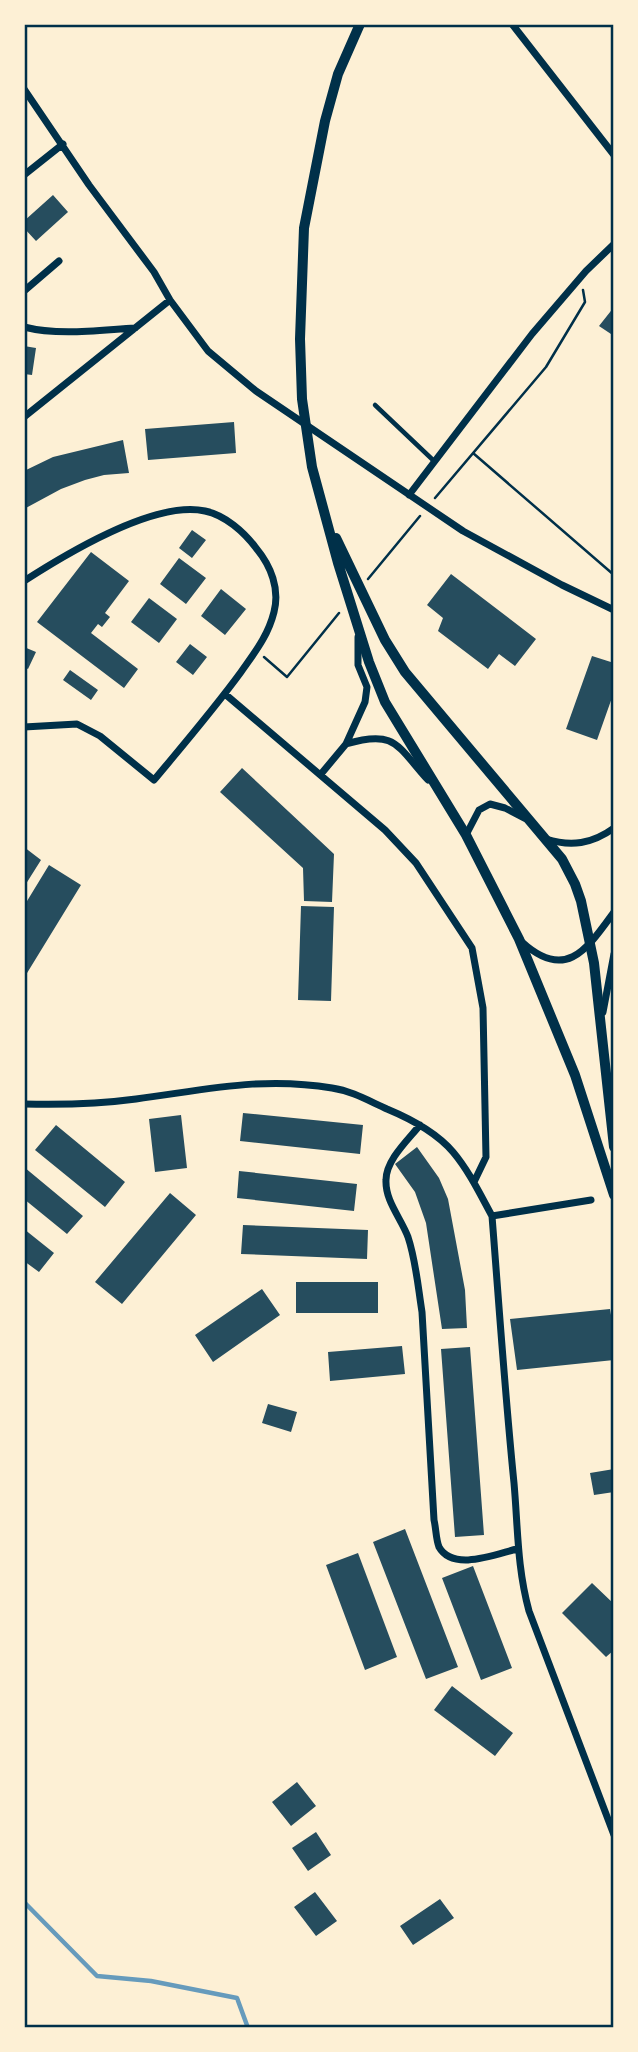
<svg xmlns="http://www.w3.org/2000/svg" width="638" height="2052" viewBox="0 0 638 2052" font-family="Figtree,sans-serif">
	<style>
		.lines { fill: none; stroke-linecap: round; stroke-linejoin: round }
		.stream { stroke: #669bbc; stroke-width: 4.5 }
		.building { fill: #264d5e }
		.path { stroke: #003049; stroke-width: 2.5 }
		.service { stroke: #003049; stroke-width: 4.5 }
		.minor { stroke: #003049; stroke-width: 7 }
		.secondary { stroke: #003049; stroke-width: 10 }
		.neatline { fill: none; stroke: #003049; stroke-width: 2.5 }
	</style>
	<rect width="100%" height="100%" fill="#fdf0d5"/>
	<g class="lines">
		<path class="stream" d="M24,1902L97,1976L151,1981L237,1998L248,2028"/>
	</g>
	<path class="building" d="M53,195L68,212L36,241L24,228V221Z
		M614,307V336L599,326Z
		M24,346L36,348L32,375L24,374Z
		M234,422L236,453L148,460L145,429Z
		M123,440L129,473L104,475L85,480L61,489L24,509V471L53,457Z
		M192,530L206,540L192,558L179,548Z
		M91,552L129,581L105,613L110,617L102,627L98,624L91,633L138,669L124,688L37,622Z
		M179,558L206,578L186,604L160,584Z
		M451,574L536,639L515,666L499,654L488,669L438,631L443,618L427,605Z
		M221,589L246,609L225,635L201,616Z
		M149,598L177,619L159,643L131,622Z
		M190,644L207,657L193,675L176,662Z
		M24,647L36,652L28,669L24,667Z
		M592,656L614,663V692L597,740L566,729Z
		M70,670L98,690L91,700L63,680Z
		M242,768L334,854L332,902L304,901L303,868L220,792Z
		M24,847L41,860L24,887Z
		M49,865L81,885L24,978V906Z
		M301,906L334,907L331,1001L298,1000Z
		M243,1113L363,1125L360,1154L240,1141Z
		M181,1115L187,1168L155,1172L149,1119Z
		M56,1125L125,1182L105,1207L35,1150Z
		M417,1147L439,1178L448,1199L465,1290L467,1328L442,1329L426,1223L415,1192L395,1164Z
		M24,1167L83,1216L67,1234L24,1199Z
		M239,1171L357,1184L354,1211L237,1198Z
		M170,1193L196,1215L122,1304L95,1282Z
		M243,1225L368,1230L367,1259L241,1254Z
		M24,1229L54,1253L39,1272L24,1261Z
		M296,1282H378V1313H296Z
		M262,1289L280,1315L213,1362L195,1335Z
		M610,1309L614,1333V1360L517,1370L510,1319Z
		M402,1346L405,1374L330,1381L328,1352Z
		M470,1347L484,1535L455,1537L441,1349Z
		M268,1404L297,1412L291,1432L262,1423Z
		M614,1469V1492L594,1495L590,1473Z
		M405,1529L458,1667L426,1679L373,1542Z
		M358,1553L397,1657L365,1670L326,1565Z
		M473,1566L512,1668L481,1680L442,1578Z
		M592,1583L614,1604V1650L606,1657L562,1613Z
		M452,1686L513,1733L495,1756L434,1710Z
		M297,1782L316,1806L291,1826L272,1802Z
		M316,1832L331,1855L308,1871L292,1848Z
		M315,1892L337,1921L316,1936L294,1907Z
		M440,1899L454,1918L413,1945L400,1926Z"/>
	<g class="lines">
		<path class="path" d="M473,453L614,575
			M435,498L546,367L585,302L583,290
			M368,579L420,516
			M264,657L287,677L339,613"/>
		<path class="service" d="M375,405L434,461"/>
		<path class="minor" d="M512,24L614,155
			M24,89L89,185L154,272L170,300L208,351L256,391L463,531L562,585L614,610
			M24,175L63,144
			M24,291L59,261
			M24,327C59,336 100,330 135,328
			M24,417L170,300
			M409,495L532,334L586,271L614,244
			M24,581C66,554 155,500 205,511C225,515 244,532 256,548C271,566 280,589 274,612C268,636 255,652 241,672C214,709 184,744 154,780L100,736L77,724L24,727
			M225,694L385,830L416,863L472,948L483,1008L486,1157L474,1182
			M346,744C396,729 397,746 428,780
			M321,774L346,744L365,702L367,687L358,665V637
			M466,835L479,810L490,804L505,808L524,818
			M546,839C571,847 592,844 614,828
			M522,942C566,982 587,949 614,912
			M603,1012L614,954
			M24,1104C62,1105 99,1104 136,1099C205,1090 262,1076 332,1088C352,1091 369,1101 387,1109C411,1119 436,1132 453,1152C469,1171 480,1194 492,1216C499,1305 505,1394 514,1483C518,1528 517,1567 529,1611L614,1835
			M420,1125C408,1140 386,1160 386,1180C385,1201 401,1218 408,1237C416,1261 418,1287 422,1312L434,1520C436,1528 436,1540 439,1547C453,1572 496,1554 517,1549
			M492,1216L591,1200"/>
		<path class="secondary" d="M360,24L338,74L325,121L304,228L300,339L302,399L312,467L338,563L369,662L385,702L466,835L519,939L575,1075L614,1195
			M336,538L385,640L405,672L562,859L575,884L581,901L594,963L614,1147"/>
	</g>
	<rect width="638" height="2052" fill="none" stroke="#fdf0d5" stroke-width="52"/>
	<rect x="26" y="26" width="586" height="2000" class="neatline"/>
</svg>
